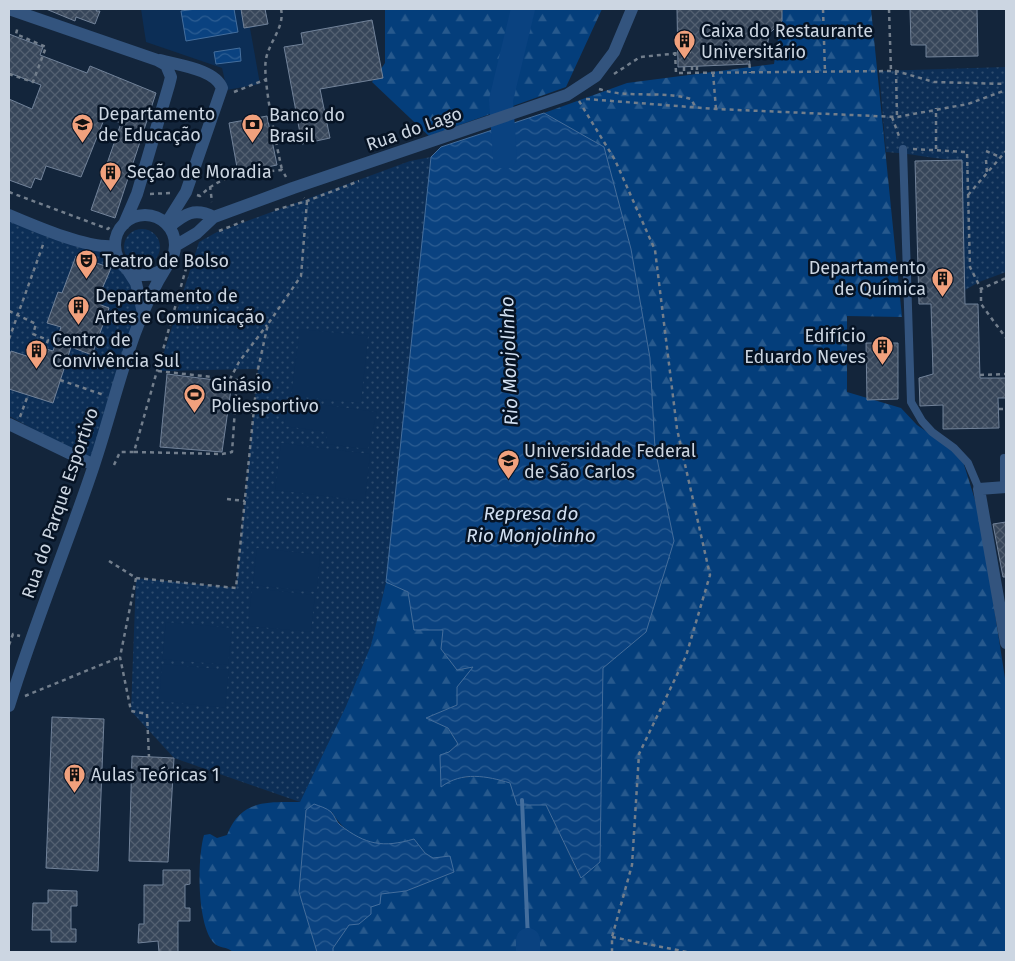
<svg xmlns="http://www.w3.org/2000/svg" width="1015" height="961" viewBox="0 0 1015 961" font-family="'Fira Sans',sans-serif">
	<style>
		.built { fill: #13253b }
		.grass { fill: url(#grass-dots) }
		.forest { fill: url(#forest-firs) }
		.park { fill: #0c2e56 }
		.water { fill: url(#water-waves); stroke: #446e9d }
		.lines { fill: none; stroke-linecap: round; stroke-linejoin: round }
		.stream { stroke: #446e9d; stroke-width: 4 }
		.river { stroke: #0a4280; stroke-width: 24 }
		.building { fill: url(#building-cross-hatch); stroke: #718299 }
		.path { stroke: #727e8c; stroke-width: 2.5; stroke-dasharray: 4 4; stroke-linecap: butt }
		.lane { stroke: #33547e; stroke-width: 8 }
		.street { stroke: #33547e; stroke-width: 12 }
		.labels { text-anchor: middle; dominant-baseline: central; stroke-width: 5; stroke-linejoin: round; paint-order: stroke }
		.poi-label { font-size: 18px; fill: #ccd6e2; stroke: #061324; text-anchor: start }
		.street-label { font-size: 18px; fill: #ccd6e2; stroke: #061324 }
		.water-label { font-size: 19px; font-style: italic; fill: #d1dff1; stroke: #061324 }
	</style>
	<defs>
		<pattern id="grass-dots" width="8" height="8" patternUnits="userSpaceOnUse" patternTransform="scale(1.25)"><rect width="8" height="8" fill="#0c2e56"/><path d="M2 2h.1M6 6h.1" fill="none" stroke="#2e4c6e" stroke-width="1.8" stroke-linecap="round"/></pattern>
		<pattern id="forest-firs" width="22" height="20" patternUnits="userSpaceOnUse" patternTransform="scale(1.25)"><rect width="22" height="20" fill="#043e7b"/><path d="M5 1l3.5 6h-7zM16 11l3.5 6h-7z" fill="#27598d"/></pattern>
		<pattern id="water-waves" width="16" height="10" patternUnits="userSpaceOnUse" patternTransform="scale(1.25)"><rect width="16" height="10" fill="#0a4280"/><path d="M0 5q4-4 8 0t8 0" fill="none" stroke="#2c5d92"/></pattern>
		<pattern id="building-cross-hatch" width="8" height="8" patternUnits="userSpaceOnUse" patternTransform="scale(1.25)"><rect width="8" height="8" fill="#37465a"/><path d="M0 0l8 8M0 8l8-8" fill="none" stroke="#536071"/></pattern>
	</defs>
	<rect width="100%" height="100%" fill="#0f1d2e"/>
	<path class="built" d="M9,9H1006V952H9Z"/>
	<path class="grass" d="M1006,67V272L979,282L965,290L962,160C936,160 912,153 886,152L879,71Z
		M431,157L386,582L371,645L346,706L300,802L174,758L131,711L136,578L236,588L258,369L158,371L199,242L217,232L410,161Z
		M9,221L104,250L121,258L129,268L141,307L92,461L9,416Z
		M124 247a18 18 0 1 1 36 0a18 18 0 1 1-36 0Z"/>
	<path class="forest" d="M385,9H602L566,87L429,136L372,82L385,63Z
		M783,9H871L902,317L847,316V392L901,408L917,425L961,455L980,516L1006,685V952H333V948L349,925L371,907L380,893L406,891L454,872L425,853L414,839C404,842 394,846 383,845C363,844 341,829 332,812L306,810L299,892L317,952H233C227,946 219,949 213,942C197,923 197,859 204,835L210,834L217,838L227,835C241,799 268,802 300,802L346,706L371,645L386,582L408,592L414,630H443L441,649L457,670L474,667L457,687V705L426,718L448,728L458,744L449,752L442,786L453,778L487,776L511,783L546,805L580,877L600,862L603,668L646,632L674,541L655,449L650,358L631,249L604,147L544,113L627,83L774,64Z"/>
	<path class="park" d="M141,9H265L268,24L250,28L260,84L227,90L222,68L146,42Z
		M300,329L368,336L361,403L291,396Z
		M288,400L377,412L368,449L326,444L327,432L284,426Z
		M281,443L370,454L365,501L275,490Z
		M257,548L320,555L317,592L253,585Z
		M252,588L315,595L311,632L248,626Z
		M166,622L232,628L228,665L162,659Z
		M162,664L229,670L225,708L159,701Z"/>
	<path class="water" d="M196,9H234L238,32L186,41L181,11Z
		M240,48L241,61L216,64L214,52Z
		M544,113L604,147L631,249L650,358L655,449L674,541L646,632L603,668L600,862L581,878L546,805H517L510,783C487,776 462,771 441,787L440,755L449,752L458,744L448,728L426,718L457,705V687L473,667L457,670L441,649L443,630H414L408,592L386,582L431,157L441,147Z
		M314,804C319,806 327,808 331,812C335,816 336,822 340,825C366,845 383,848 414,839L425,853L433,858L450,856L454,872L406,891L381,894L380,904L371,907V914L359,924L349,925L333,948V952H317L299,892L306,810Z"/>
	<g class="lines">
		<path class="stream" d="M522,800L528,940"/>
		<path class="river" d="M505,157L501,100L523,9
			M528,940V952"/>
	</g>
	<path class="building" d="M46,9H97L96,11H100L95,24L76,17L75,21Z
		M241,9H265L268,24L244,28Z
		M677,9H782V21L769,34L766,55L749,56L750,64L678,67Z
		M910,9H977L978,56L926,57V45H911Z
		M372,20L383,78L320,89L330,138L302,144L284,47L303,44L301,33Z
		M9,34L43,47L40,55L87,73L90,66L156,93L115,218L91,210L121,123L105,117L81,177L46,166L41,180L35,178L31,188L9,180V99L32,109L41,85L9,73Z
		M267,116L277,165L238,173L229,123Z
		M962,160L965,304H978L980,378H1006V398H998L999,428L943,429V405L920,406L919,378L933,374L931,304H919L915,161Z
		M76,256L111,268L96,303L109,308L92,355L71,347L53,403L9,389V358L11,351L30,357L34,345L53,351L61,327L47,323L58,292L62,293Z
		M866,343H898V399L867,400Z
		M167,374L232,382L222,452L160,447Z
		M1006,522V577H1003L993,524Z
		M52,717L104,719L98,871L46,868Z
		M132,756L174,758L168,862L129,861Z
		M163,870H190V884L185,885V908H190V921H178V952H159L158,941L138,943L139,924H144V885H163Z
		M48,890L77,891V906H71V929H76V942H51V930H32L33,903H48Z"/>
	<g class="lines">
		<path class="path" d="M281,9C285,27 269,42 266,59C262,79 277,147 282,170
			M823,9L825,72
			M889,9L891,71
			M675,52L676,73L896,71L934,82L1006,84
			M749,56L750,73
			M692,66V73
			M697,66V72
			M684,67V73
			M896,71L897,117
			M713,73L716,109
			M9,74L33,82L46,47L16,34L18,26
			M614,74L640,57L691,52
			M599,89C630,99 660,90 691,99L696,108
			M234,92L267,79
			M586,99L716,109L897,117L968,104L1006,90
			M579,101L615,160L655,250L677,429L710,575L686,656L639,754L632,865L612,937V952
			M892,117L900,139
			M913,149L967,152L970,267L981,289L1006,278
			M936,149V108
			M986,151L1000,157
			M986,160L987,173
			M210,186L212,202
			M9,192L108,229L112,224
			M150,194L170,193
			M197,195L200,196C224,172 249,173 282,170L286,177
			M968,195L1006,151
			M275,210L307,201L359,181
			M219,231L244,221
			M981,289V304L1006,338
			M9,311L36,324L33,334L48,340L45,349
			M9,339L44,242
			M158,371L230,379L239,362L267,325
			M980,375L1006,374
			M60,380L104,395
			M999,409H1006
			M235,410L254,413
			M20,417L28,395
			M134,452L222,454L232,452L237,380L230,379
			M114,465L120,452H134L189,258L194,250
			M227,499L245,501
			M109,561L136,578L236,588L258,369L268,324L301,276L307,201L304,198
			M136,578L120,657L131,711L147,714L149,757
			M9,645L13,634L20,636
			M25,696L120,657
			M612,937L687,952"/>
		<path class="lane" d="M903,149L911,402L922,421L932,432L954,448L968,463L979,489
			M1004,487V458"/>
		<path class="street" d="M9,9L157,60L166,65L171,77L169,85L137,194L124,224
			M160,60C177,65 215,69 222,88L186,192L166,224
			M9,215C35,226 88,249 115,246
			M115 245a30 30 0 1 1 60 0a30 30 0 1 1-60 0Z
			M169,227C185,214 194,207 214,217
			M175,246L197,233L214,217L293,188L567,95L596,76L614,52L632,9
			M127,269L136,283L143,313
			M9,424L94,465
			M1006,487L979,489L1006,643
			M9,706C34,624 67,546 94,465C116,400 130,324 167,266"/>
	</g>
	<defs>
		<symbol id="building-pin" viewBox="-11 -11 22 30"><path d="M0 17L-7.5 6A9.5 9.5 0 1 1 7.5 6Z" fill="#f1a17d" stroke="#061324"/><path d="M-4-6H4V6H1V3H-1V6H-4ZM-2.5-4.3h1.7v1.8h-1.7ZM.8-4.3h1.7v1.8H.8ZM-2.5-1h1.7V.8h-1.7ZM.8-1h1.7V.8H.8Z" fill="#111"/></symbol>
		<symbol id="university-pin" viewBox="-11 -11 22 30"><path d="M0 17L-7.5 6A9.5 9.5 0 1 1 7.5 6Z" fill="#f1a17d" stroke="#061324"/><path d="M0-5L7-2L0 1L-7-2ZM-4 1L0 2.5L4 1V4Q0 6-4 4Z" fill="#111"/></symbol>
		<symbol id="bank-pin" viewBox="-11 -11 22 30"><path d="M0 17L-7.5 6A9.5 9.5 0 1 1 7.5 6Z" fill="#f1a17d" stroke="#061324"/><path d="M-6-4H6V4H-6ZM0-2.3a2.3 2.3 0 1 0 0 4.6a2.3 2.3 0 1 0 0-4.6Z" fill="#111"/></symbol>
		<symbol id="theatre-pin" viewBox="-11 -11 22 30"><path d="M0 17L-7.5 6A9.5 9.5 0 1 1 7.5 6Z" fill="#f1a17d" stroke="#061324"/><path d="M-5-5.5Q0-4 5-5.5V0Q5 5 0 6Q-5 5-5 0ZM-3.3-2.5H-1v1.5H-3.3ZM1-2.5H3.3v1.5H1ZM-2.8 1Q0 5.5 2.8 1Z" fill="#111"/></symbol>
		<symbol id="stadium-pin" viewBox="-11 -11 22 30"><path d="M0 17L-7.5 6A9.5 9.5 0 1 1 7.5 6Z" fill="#f1a17d" stroke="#061324"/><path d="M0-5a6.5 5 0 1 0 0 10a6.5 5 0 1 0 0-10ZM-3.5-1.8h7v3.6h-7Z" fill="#111"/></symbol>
	</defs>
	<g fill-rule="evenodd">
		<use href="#building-pin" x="672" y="28" width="25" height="34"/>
		<use href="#university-pin" x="70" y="112" width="25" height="34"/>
		<use href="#bank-pin" x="240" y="112" width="25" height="34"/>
		<use href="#building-pin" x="98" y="160" width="25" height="34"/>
		<use href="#theatre-pin" x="74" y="248" width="25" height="34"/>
		<use href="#building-pin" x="930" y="266" width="25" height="34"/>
		<use href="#building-pin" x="66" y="294" width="25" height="34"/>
		<use href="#building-pin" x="870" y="334" width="25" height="34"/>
		<use href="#building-pin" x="24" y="338" width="25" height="34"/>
		<use href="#stadium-pin" x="182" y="382" width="25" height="34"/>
		<use href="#university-pin" x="496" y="448" width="25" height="34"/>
		<use href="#building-pin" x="62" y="762" width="25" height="34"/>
	</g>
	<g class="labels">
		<g class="poi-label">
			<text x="701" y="31">Caixa do Restaurante<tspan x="701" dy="21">Universitário</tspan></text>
			<text x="98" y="114">Departamento<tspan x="98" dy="21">de Educação</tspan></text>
			<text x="269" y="115">Banco do<tspan x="269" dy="21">Brasil</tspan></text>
			<text x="127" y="172">Seção de Moradia</text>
			<text x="102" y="261">Teatro de Bolso</text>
			<text x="926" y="268" text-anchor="end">Departamento<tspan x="926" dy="21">de Química</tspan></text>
			<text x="95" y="296">Departamento de<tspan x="95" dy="21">Artes e Comunicação</tspan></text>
			<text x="866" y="336" text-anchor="end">Edifício<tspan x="866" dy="21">Eduardo Neves</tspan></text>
			<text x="52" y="340">Centro de<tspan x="52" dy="21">Convivência Sul</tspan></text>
			<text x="211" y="385">Ginásio<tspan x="211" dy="21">Poliesportivo</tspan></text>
			<text x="524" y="451">Universidade Federal<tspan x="524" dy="21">de São Carlos</tspan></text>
			<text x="91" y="775">Aulas Teóricas 1</text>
		</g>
		<g class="street-label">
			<text transform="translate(414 129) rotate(-19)">Rua do Lago</text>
			<text transform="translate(60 503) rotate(-71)">Rua do Parque Esportivo</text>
		</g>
		<g class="water-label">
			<text transform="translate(509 361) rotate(-92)">Rio Monjolinho</text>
			<text x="531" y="513">Represa do<tspan x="531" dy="22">Rio Monjolinho</tspan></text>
		</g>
	</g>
	<rect width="1015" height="961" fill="none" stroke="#ccd6e2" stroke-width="20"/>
</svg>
